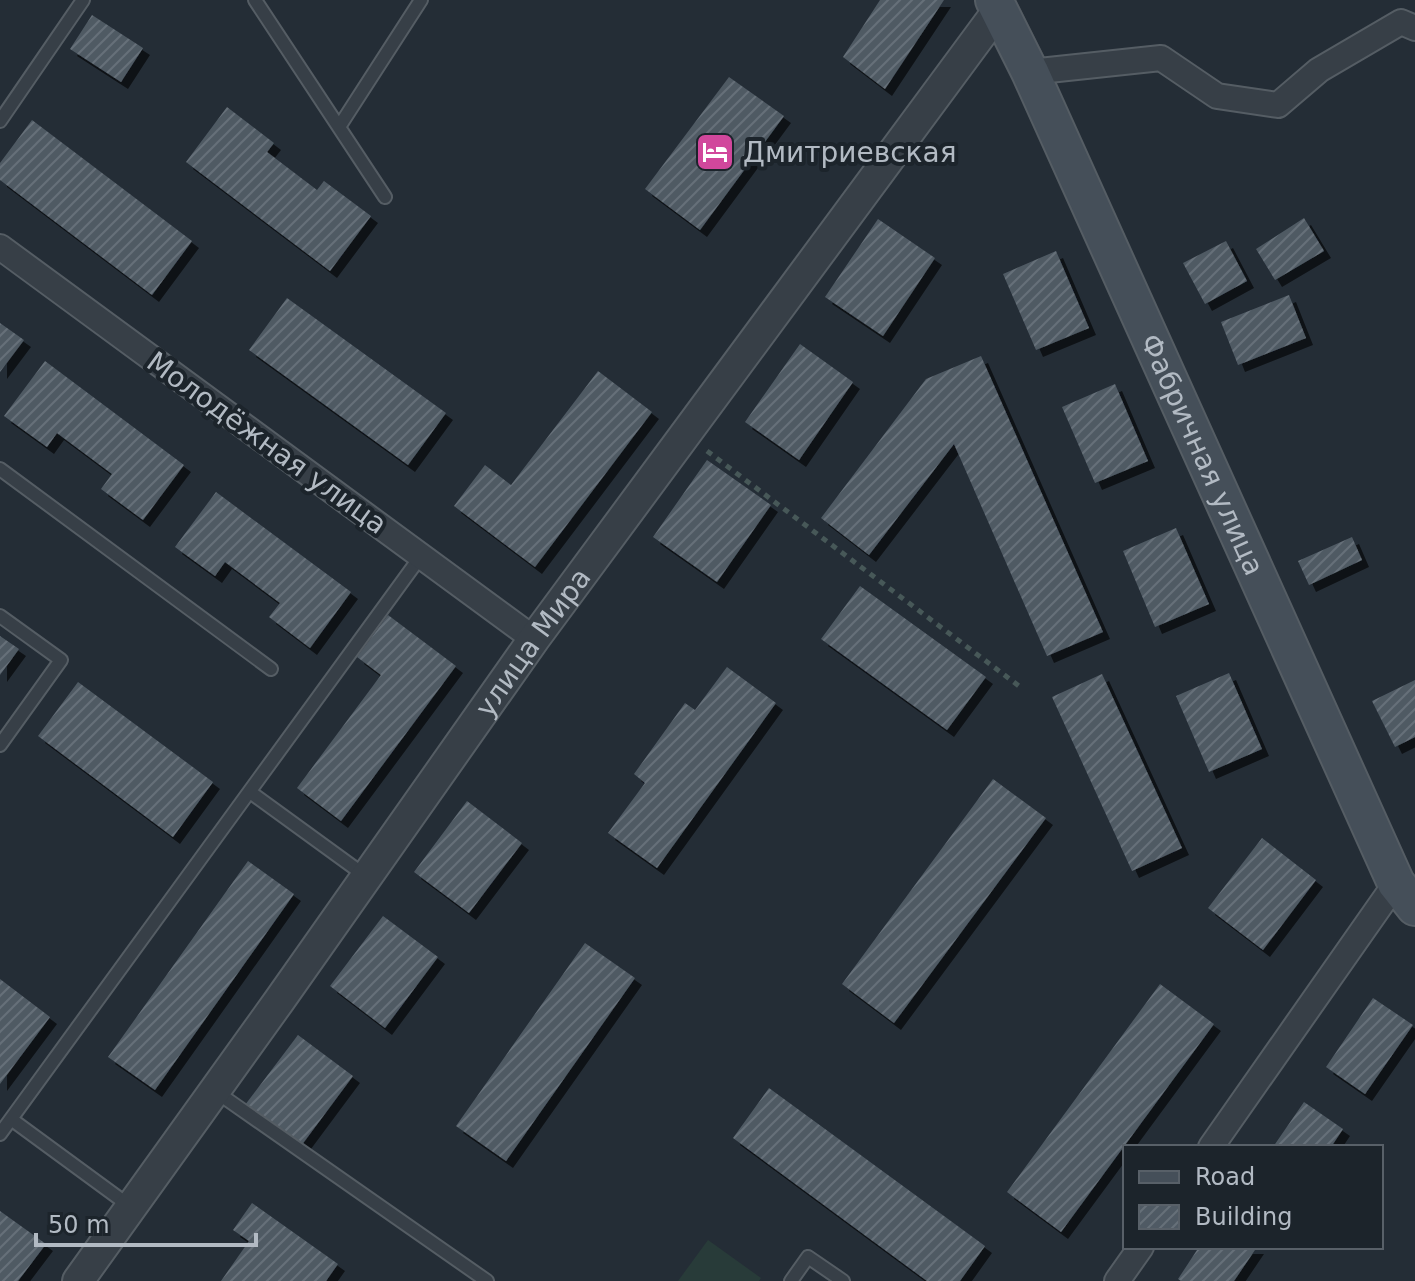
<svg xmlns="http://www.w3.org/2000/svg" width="1415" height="1281" viewBox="0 0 1415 1281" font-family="'DejaVu Sans',sans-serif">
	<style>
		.park { fill: #283b39 }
		.building { fill: url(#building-hatch); filter: url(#shadow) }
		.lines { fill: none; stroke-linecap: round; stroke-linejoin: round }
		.service-casing { stroke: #555d64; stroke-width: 16 }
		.minor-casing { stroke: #555d64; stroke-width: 28 }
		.tertiary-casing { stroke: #555d64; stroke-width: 34 }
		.secondary-casing { stroke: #555d64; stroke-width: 40 }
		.path { stroke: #475858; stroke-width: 5; stroke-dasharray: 6 6; stroke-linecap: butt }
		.service { stroke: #373f47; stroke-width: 12 }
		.minor { stroke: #373f47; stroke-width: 24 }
		.tertiary { stroke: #373f47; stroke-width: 30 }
		.secondary { stroke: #454f59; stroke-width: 36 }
		.labels { text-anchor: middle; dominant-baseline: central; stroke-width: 8; stroke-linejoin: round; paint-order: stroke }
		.poi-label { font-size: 28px; fill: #b2bac3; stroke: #1c242b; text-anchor: start }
		.street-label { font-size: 28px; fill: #b2bac3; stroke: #1c242b }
	</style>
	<defs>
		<pattern id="building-hatch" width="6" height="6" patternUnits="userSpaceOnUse" patternTransform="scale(2)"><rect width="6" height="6" fill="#4f5a64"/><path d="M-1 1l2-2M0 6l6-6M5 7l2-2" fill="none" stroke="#667079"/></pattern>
		<filter id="shadow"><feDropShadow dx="7" dy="7" stdDeviation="0" flood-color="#0009"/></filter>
	</defs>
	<rect width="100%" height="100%" fill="#242d36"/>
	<path class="park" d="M708,1240L761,1278L759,1281H678Z"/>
	<path class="building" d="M880,0H944L885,89L843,57Z
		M92,15L143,48L121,82L70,49Z
		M729,77L784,116L700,230L645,189Z
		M227,107L274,143L267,152L317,190L324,181L371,216L330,271L186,162Z
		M32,120L192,241L152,295L0,180V163Z
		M1304,218L1324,251L1275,280L1256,249Z
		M878,219L935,258L883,336L825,297Z
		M1226,241L1247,281L1205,304L1183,263Z
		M1056,251L1089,328L1036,350L1003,274Z
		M1289,295L1306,338L1238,365L1221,322Z
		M287,298L446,413L408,465L249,350Z
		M0,323L24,340L0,372Z
		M800,344L853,382L799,460L745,422Z
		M981,356L1103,632L1047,656L954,444L869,555L821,518L926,379Z
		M45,361L184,465L143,520L101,489L112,474L57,433L47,447L4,416Z
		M598,371L652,412L535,567L454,506L485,465L511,485Z
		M1115,384L1148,461L1095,483L1062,407Z
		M707,460L771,505L717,582L653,537Z
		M216,492L351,592L310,648L269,617L280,603L225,562L215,576L175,547Z
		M1176,528L1209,604L1155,627L1123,551Z
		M1352,537L1362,560L1309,585L1298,561Z
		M860,586L986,677L947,730L821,639Z
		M388,615L456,666L341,821L297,788L381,675L357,657Z
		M0,636L19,649L0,675Z
		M727,667L776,703L657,868L608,833L645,783L634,774L685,703L695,710Z
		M1229,673L1262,749L1209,772L1176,696Z
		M1102,674L1182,848L1132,871L1052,697Z
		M1415,680V737L1395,747L1372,701Z
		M78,682L213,782L173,837L38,736Z
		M993,779L1046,818L894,1023L842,984Z
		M467,801L522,843L469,913L414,872Z
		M1262,838L1316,880L1263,950L1208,908Z
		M248,861L294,894L155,1090L108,1057Z
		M383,916L438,957L385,1028L330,986Z
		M585,943L635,978L506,1161L456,1126Z
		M0,979L50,1017L0,1084Z
		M1160,984L1214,1024L1061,1232L1007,1192Z
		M1373,998L1413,1025L1365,1094L1326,1067Z
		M298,1035L353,1076L301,1146L245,1105Z
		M769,1088L985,1246L960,1281H927L733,1138Z
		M1304,1102L1343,1129L1331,1147H1273Z
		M252,1203L338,1264L326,1281H221L249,1241L233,1230Z
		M0,1211L46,1244L18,1281H0Z
		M1199,1247H1257L1234,1281H1181L1178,1279Z"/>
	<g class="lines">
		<defs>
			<path id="service" d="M255,0L385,197
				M0,121L83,0
				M339,127L421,0
				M0,469L271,669
				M0,616L61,660L0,745
				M250,792L367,877
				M215,1091L487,1281
				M11,1119L131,1207
				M0,1134L421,556
				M791,1281L808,1257L843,1281"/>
			<path id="minor" d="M1030,72L1161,58L1217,96L1278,105L1319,70L1401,22L1415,28
				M0,247L534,639
				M1211,1147L1396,883
				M1117,1281L1141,1247"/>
			<g id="tertiary">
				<path id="s1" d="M78,1281L279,1001L534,639L998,11"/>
			</g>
			<g id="secondary">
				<path id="s2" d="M994,0L1030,72L1396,883L1415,907"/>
			</g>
		</defs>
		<use href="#service" class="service-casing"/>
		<use href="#minor" class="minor-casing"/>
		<use href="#tertiary" class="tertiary-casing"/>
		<use href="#secondary" class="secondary-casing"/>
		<path class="path" d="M707,451L1019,686"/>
		<use href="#service" class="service"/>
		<use href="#minor" class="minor"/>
		<use href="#tertiary" class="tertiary"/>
		<use href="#secondary" class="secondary"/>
	</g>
	<defs>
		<symbol id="hotel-square" viewBox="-11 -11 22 22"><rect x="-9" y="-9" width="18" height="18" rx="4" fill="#d1479c" stroke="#1c242b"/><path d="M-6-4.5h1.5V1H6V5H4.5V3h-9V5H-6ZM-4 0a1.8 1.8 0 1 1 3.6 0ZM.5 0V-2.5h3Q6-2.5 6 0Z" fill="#fff"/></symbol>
	</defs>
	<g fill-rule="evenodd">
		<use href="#hotel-square" x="693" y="130" width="44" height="44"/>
	</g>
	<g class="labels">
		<g class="poi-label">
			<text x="743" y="152">Дмитриевская</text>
		</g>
		<g class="street-label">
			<text transform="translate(267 443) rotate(36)">Молодёжная улица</text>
			<text stroke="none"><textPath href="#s2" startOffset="500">Фабричная улица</textPath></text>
			<text stroke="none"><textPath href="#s1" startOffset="784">улица Мира</textPath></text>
		</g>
	</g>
	<rect x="1123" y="1145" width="260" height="104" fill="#1c242b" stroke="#586068" stroke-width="2"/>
	<rect x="1139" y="1171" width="40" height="12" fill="#454f59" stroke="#586068" stroke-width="2"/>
	<text x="1195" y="1185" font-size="24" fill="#b2bac3">Road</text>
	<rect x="1139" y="1205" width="40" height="24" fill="url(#building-hatch)" stroke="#586068" stroke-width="2"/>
	<text x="1195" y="1225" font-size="24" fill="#b2bac3">Building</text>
	<path d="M36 1233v12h220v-12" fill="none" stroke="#b2bac3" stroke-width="4"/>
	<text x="48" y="1233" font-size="24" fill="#b2bac3" stroke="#1c242b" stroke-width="6" paint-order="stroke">50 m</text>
</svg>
